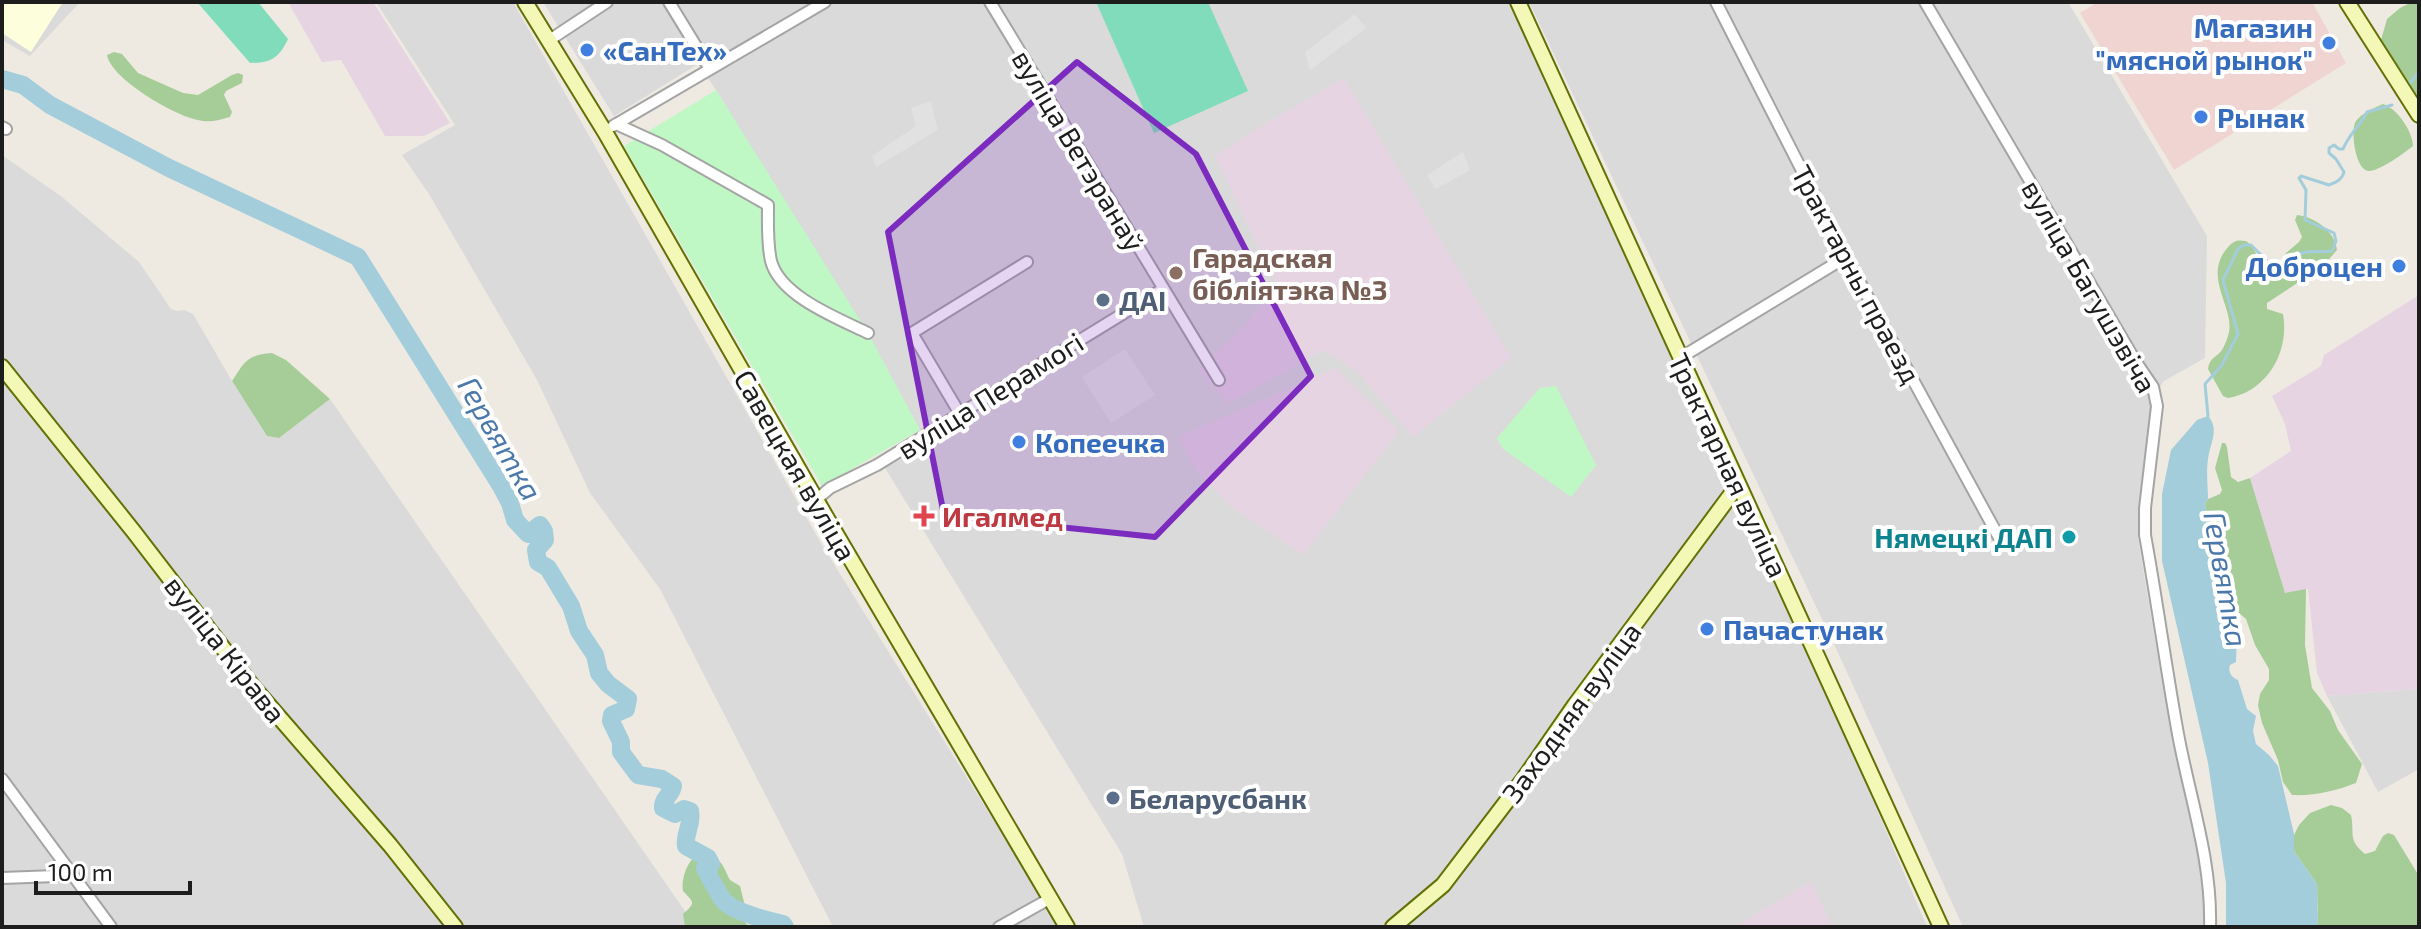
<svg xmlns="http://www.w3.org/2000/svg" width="2421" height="929" viewBox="0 0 2421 929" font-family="'Exo 2',sans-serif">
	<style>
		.residential { fill: #dbdada }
		.commercial { fill: #efd4d1 }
		.industrial { fill: #e7d4e3 }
		.education { fill: #fdfedb }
		.forest { fill: #a6cd98 }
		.park { fill: #bff8c5 }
		.pitch { fill: #81dcbc }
		.parking { fill: #e1e1e1 }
		.water { fill: #a3cddb }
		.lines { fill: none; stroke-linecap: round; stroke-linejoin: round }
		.stream { stroke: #a3cddb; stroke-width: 3 }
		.river { stroke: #a3cddb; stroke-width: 18 }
		.street-casing { stroke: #a4a4a4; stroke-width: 14 }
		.secondary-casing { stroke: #627106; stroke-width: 18 }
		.street { stroke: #fff; stroke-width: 10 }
		.secondary { stroke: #f3f8b6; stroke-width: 14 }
		.marked { fill: #7b2cbf; fill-opacity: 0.2; stroke: #7b2cbf; stroke-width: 6; stroke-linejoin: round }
		.shop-dot { fill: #3f7fe0; stroke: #fff; stroke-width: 3 }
		.education-dot { fill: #8d6e63; stroke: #fff; stroke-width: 3 }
		.service-dot { fill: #5c6f8a; stroke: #fff; stroke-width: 3 }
		.health-dot { fill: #e0444e; stroke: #fff; stroke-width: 3 }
		.culture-dot { fill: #0f9aa8; stroke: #fff; stroke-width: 3 }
		.labels { text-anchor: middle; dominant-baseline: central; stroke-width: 8; stroke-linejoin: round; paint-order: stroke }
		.shop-label { font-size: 28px; font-weight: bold; fill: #366cbe; stroke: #fff; text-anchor: start }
		.street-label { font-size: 28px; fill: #1d1d1d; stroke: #fff }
		.education-label { font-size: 28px; font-weight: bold; fill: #785e54; stroke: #fff; text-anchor: start }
		.service-label { font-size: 28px; font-weight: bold; fill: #4e5e75; stroke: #fff; text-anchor: start }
		.health-label { font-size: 28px; font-weight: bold; fill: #be3a42; stroke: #fff; text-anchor: start }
		.culture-label { font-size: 28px; font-weight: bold; fill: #0d838f; stroke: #fff; text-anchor: end }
		.water-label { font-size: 30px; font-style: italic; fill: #4b78aa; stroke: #fff }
	</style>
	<rect width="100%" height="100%" fill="#eeeae2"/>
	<path class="residential" d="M2,2H80L30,56L2,40Z
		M376,2H513L822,545L1060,927H833L660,589L590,493L537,380L429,194L402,155L455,125Z
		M543,2H1526L1738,485L1927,927H1144L1122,854L885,468L926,445L920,430L716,90L698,64L614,116Z
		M1529,2H2068L2207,236L2205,358L2164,381L2158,389L2138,508V539L2157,652L2204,886V927H1963L1840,657Z
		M2,155L62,197L139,262L171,309L177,311L184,310L193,314L232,381L267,436L279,438L330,399L696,927H2Z
		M2419,689V769L2378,792L2327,696Z"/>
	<path class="commercial" d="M2098,2H2312L2346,63L2174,170L2080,13Z"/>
	<path class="industrial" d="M288,2H373L450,123L424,136H385L341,60L322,62Z
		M1344,78L1511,358L1413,437L1357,371L1324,350L1228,403L1198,370L1246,324L1276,284L1215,156L1258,128Z
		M2419,295V689L2327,696L2317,673L2308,589L2285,594L2250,478L2291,451L2285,424L2272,396L2321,366L2324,355Z
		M1336,368L1399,431L1303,555L1229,505L1196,470L1178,437Z
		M1811,882L1833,927H1735L1769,906Z"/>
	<path class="education" d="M2,2H63L31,52L2,33Z"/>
	<path class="forest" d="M2412,2H2419V102L2382,51L2381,40L2387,19L2400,8Z
		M114,52L122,54L138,73L183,93L198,95L232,75L238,73L243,75L242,83L226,91L224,95L232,112L230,117C219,120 210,123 198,120C175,116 111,79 107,55Z
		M2383,104C2397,108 2413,132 2413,146C2404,153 2380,171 2369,171C2355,171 2350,129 2356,121C2362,113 2374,108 2383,104Z
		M2297,215C2315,217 2335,231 2337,250L2323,266L2267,303V309L2283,314C2290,351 2267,392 2228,398L2223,396L2208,369C2210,357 2216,358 2222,350C2225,345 2228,337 2229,332C2234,305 2201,276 2229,246C2235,240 2238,240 2246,241C2261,252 2257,273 2281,274L2286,253L2299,242L2302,237L2295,220Z
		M272,353L286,360L330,399L279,438L267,436L232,381C245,361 247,355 272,353Z
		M2222,443H2225L2227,447L2231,477L2238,482L2250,478L2285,593L2306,589L2305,645L2312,688L2330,711L2338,730L2362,764L2356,783C2336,791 2314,796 2292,795L2283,782L2278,760L2262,723L2258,705L2260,694L2269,680V669L2255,645L2246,619L2231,606L2223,585L2214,575L2209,562L2207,552L2211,533L2205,504L2208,499L2220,494L2222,490L2215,468Z
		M2331,805L2342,808L2351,815C2355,834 2347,839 2365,854L2375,851L2383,836L2388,833L2394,835L2419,876V927H2318L2317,884L2294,851V835L2299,825L2310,813Z
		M710,855C723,861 724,868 730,880L740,886L744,902L743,920L749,927H685L683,914C697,902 693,902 683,891C681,880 686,865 694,857Z"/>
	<path class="park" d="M716,90L868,333L920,430L822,486L624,146Z
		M1556,386L1596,465L1571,497L1503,449L1497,438L1540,388Z"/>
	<path class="pitch" d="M197,2H258L288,39C279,58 271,63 250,63Z
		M1096,2H1208L1248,91L1154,133Z"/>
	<path class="parking" d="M1355,14L1366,28L1310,70L1305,52Z
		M931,101L938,130L876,167L872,156L916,126L911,108Z
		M1463,152L1470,170L1436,189L1427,175Z
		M1125,349L1155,395L1111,423L1082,377Z"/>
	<path class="water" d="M2208,416C2220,429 2210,443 2208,459C2206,472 2208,486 2208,499L2205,504L2211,533L2207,552L2209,562L2214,575L2223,585L2231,606L2240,616L2237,629L2236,662L2230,665C2228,672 2231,677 2238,680L2247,709L2256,716L2253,731L2256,744L2269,755L2278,766L2294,834V851L2317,884L2318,927H2226V883L2208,763L2162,561V494L2171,450L2197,420Z"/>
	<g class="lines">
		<path class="stream" d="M2408,85L2419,72
			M2208,416L2205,384L2222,365L2238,334L2223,280L2238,249L2244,245H2251L2282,276C2290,270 2290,260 2298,255C2306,249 2322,253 2332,251L2336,241L2334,233L2305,220L2306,190L2299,178L2301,176L2329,185C2336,182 2342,180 2344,172L2336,159L2329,153V148L2334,145L2339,149H2343C2349,134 2360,126 2367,112L2392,105"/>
		<path class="river" d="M2,79L23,85L50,105L169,168L358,257L501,486L510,503L515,520L528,534L537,533L536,528L540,525L544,531L545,540L536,550L538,562L548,568L571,606L579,631L595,655L599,673L608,684L628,699L626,709L612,715L611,721L621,742V752L638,775L662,779L673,786C672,795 662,798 663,808L675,814L684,809L690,811C693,825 684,833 686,846L708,858L711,864L710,866L705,868C707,873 721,898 724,901C734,912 769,921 783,924L785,927"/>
		<defs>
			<path id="street" d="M669,2L710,69
				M990,2L1219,380
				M1716,2L1846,257L2002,543
				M1925,2L2136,362L2153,387L2157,406L2145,508V535C2157,601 2166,668 2178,734C2190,799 2212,861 2210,927
				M548,41L607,2
				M616,124L662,145L768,205C768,223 767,243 771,261C780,296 837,318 868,333
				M613,126L825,2
				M2,127L6,129
				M1680,358L1846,257
				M960,414L912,333L1027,262
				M816,500L830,488L877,465L1163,289
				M2,779L111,927
				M2,878L56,876L68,870
				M999,927L1051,898"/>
			<path id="secondary" d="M525,2L605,132L826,517L1067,927
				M1518,2L1941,927
				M2347,2L2419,115
				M2,367L134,532L253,687L390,845L455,927
				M1393,927L1443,885L1523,780L1575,705L1738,485"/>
		</defs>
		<use href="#street" class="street-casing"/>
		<use href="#secondary" class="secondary-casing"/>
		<use href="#street" class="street"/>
		<use href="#secondary" class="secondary"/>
	</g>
	<path class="marked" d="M1077,62L1196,154L1311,376L1155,537L944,515L888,232Z"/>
	<g class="shop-dot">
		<circle cx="2329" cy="43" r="8"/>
		<circle cx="587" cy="50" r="8"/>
		<circle cx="2201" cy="117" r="8"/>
		<circle cx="2399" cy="266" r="8"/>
		<circle cx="1019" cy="442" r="8"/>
		<circle cx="1707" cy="629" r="8"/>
	</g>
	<circle class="education-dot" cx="1176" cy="273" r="8"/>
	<g class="service-dot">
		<circle cx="1103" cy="300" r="8"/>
		<circle cx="1113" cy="798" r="8"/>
	</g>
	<path class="health-dot" d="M920 504h8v8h8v8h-8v8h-8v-8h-8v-8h8z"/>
	<circle class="culture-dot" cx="2069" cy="537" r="8"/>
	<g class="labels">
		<g class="shop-label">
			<text x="2313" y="27" text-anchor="end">Магазин<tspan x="2313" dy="32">"мясной рынок"</tspan></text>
			<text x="603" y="50">«СанТех»</text>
			<text x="2217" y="117">Рынак</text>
			<text x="2383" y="266" text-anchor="end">Доброцен</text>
			<text x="1035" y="442">Копеечка</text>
			<text x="1723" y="629">Пачастунак</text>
		</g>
		<g class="street-label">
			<text transform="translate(1079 150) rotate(59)">вуліца Ветэранаў</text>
			<text transform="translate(1857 274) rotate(62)">Трактарны праезд</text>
			<text transform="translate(2090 286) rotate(60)">вуліца Багушэвіча</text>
			<text transform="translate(990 395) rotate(-32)">вуліца Перамогі</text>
			<text transform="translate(796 465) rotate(60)">Савецкая вуліца</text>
			<text transform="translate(1729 465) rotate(65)">Трактарная вуліца</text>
			<text transform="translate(226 649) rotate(52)">вуліца Кірава</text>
			<text transform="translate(1571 712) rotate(-54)">Заходняя вуліца</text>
		</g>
		<g class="education-label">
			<text x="1192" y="257">Гарадская<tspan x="1192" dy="32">бібліятэка №3</tspan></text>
		</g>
		<g class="service-label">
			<text x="1119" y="300">ДАІ</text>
			<text x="1129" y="798">Беларусбанк</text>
		</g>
		<g class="health-label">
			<text x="942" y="516">Игалмед</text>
		</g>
		<g class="culture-label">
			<text x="2053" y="537">Нямецкі ДАП</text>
		</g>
		<g class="water-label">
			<text transform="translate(501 438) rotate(60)">Гервятка</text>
			<text transform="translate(2227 579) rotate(80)">Гервятка</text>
		</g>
	</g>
	<rect width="2421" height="929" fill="none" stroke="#1d1d1d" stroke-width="8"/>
	<path d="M36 881v12h154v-12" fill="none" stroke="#1d1d1d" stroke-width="4"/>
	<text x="48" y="881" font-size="24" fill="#1d1d1d" stroke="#ffffff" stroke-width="6" paint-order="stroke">100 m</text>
</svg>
